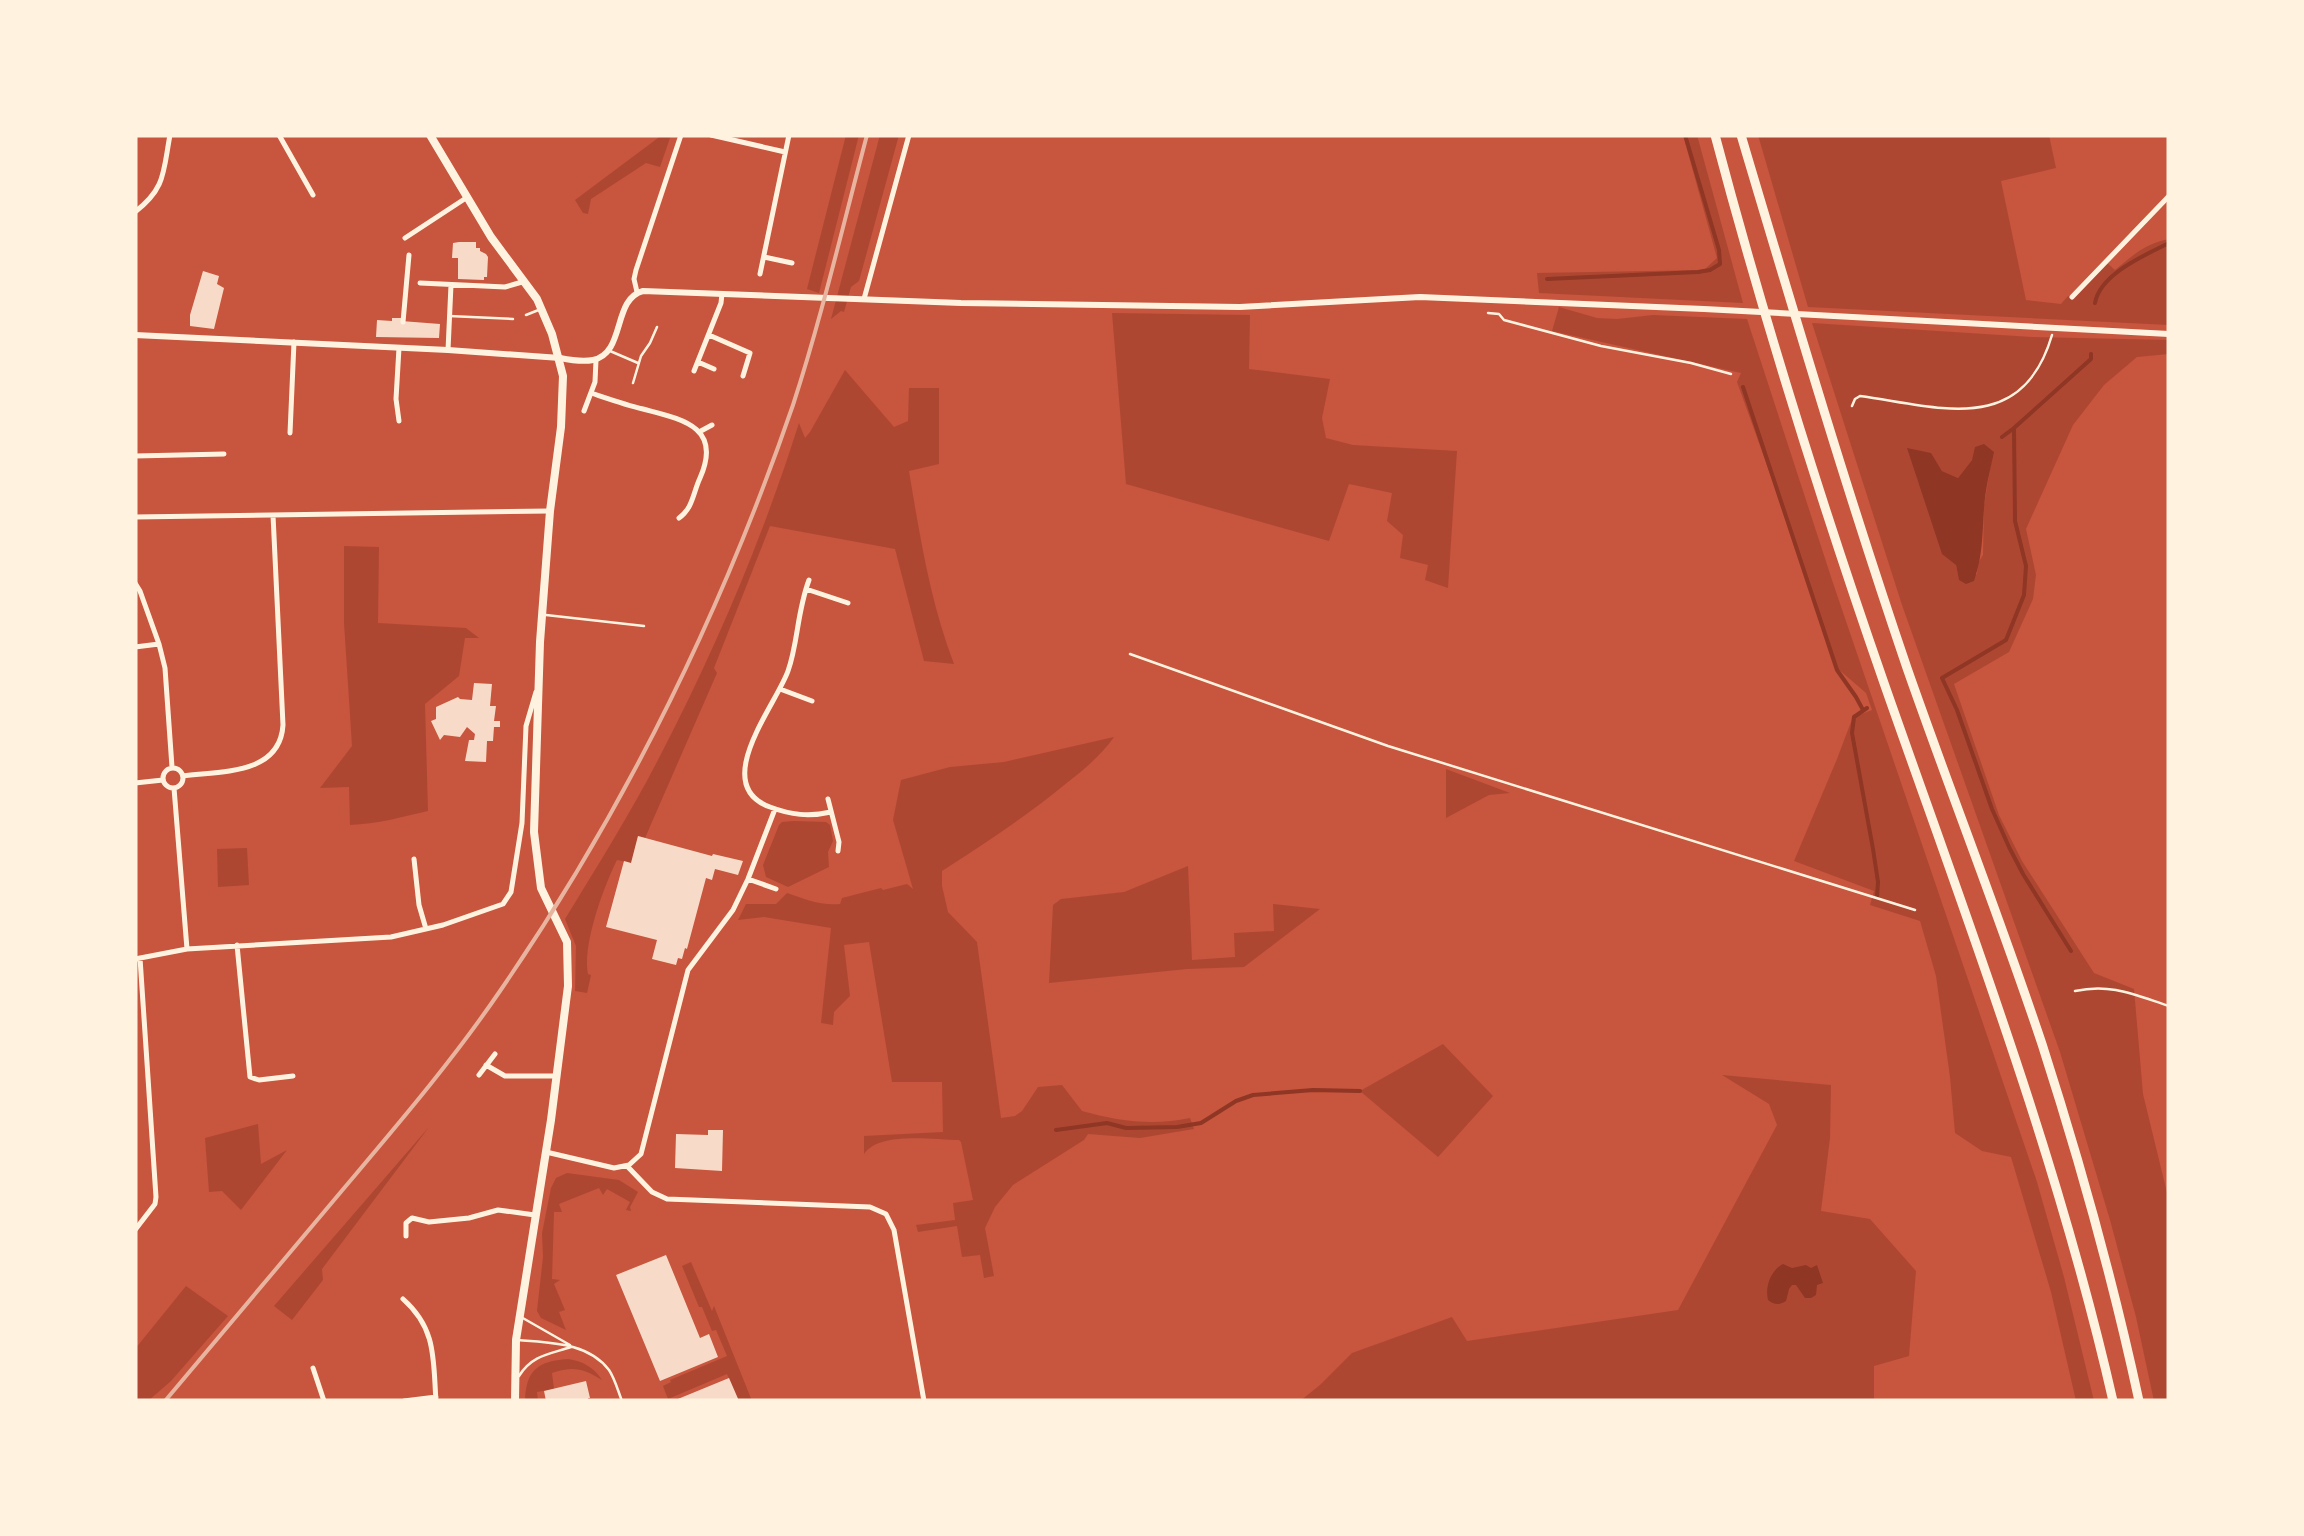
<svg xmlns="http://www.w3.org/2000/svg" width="2304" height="1536" viewBox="0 0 2304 1536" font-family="'PT Sans Narrow',sans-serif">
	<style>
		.green { fill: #ae4732; fill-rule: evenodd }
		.water { fill: #8f3625 }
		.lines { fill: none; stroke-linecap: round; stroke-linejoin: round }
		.stream { stroke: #8f3625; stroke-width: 4 }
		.building { fill: #f7dbc8 }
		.path { stroke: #fff3e0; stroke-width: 2.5 }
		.service { stroke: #fff3e0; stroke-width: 2.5 }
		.minor { stroke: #fff3e0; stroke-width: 5 }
		.tertiary { stroke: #fff3e0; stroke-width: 6 }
		.secondary { stroke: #fff3e0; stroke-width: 6 }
		.primary { stroke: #fff3e0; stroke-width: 8 }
		.motorway { stroke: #fff3e0; stroke-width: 9 }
		.rail { stroke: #e9b49f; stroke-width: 4 }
	</style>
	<rect width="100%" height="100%" fill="#c8553d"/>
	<path class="green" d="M662,135H671L660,167L646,163L591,199L588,214L583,213L575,200Z
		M846,135H859L819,293L807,289Z
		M880,135H899L859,281L851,287L844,312L841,311L831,319Z
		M1683,135H1697L1743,303L1539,293L1537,273L1704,270L1717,258Z
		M1758,135H2049L2056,168L2001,181L2026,300L2061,304L2068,296L2073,297L2105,261L2115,270C2132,256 2146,243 2169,239V325L1808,307Z
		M1559,307L1597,318L1617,319L1653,315L1747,319L1833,583L2037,1182L2064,1277L2094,1401H2076L2051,1292L2011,1157L1982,1151L1955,1133L1950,1077L1936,976L1920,921L1870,905L1874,891L1794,861L1837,759L1854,714L1859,715L1872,710L1866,693L1837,668L1808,579L1737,382L1741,373L1552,331Z
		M1112,313L1250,315L1249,369L1330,379L1322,418L1326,438L1353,445L1457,451L1448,588L1425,580L1428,565L1400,558L1403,535L1387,521L1392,493L1349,484L1329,541L1126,484Z
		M1812,323L2032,337L2169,340V354L2137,357L2104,385L2073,425L2026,529L2036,575L2033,599L2009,652L1954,684L1999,815L2022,861L2094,973L2134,989L2143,1094L2169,1201V1401H2154L2136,1317L2110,1220L2060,1052L1902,605ZM1993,452L1984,505L1983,555L1978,563L1977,574L1959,579L1931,454L1942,471L1958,478L1972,460Z
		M845,370L894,427L908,421L909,388H939V464L909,471C920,537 930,601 954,664L924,661L895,549L770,526L714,668L717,673L645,838L638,836L631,863L617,860C604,886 582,945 588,974L591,975L587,993L575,991L576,946L565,919C598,865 632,811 661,754C716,648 763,537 799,423L805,438L810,432Z
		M344,546L379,547L378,623L466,628L479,638H465L459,676L425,704L428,811C402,817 377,824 350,825L349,787L320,788L352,746L344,623Z
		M1114,737C1100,757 1082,771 1063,786C1025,817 984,844 942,871V886L948,912L977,942L1001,1118L1015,1116L1022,1111L1038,1087L1062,1085L1082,1111C1117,1121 1153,1126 1190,1118L1194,1129L1140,1138L1088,1134L1084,1140L1013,1185L995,1207L985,1228L994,1276L984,1278L980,1255L962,1257L957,1226L918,1232L916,1225L955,1220L953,1203L973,1200L961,1142L959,1140C933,1140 880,1131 864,1154V1136L943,1132L942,1082H892L869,942L844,945L850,996L834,1012L833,1025L821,1023L831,928L764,917L738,920L746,904H776L787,893C805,899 821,906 840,904L842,898L881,888L883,890L907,884L913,889L893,820L901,780L950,767L1004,762Z
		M1446,769L1510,793L1489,795L1446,818Z
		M794,821L826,822L830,825L833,841L828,852L829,867L788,887L766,877L763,865L779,825L782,822Z
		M247,848L249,885L218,887L217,849Z
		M1188,866L1192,960L1235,957L1234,933L1274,931L1273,904L1320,909L1244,967L1187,969L1049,983L1053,905L1061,899L1124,892Z
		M1443,1044L1493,1096L1438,1157L1360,1091Z
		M1722,1075L1831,1085L1830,1138L1821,1211L1870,1219L1916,1271L1909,1356L1874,1366V1401H1300L1320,1385L1352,1353L1452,1317L1467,1341L1678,1310L1777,1125L1769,1104Z
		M258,1124L261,1164L287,1150L241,1210L222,1191L209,1192L205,1138Z
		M429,1127L322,1269L323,1280L292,1320L274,1306Z
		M567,1173L619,1180L638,1192L630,1207L631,1211L626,1210L630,1202L607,1189L603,1195L599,1188L559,1204L562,1212H554L552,1279L560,1280L554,1284L565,1310L559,1312L566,1330L541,1318L537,1311L543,1257L542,1233L551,1188L556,1178Z
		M691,1262L712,1311L714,1306L752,1401H739L727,1374L668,1399L663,1386L671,1382L670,1380L727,1356L716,1330L712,1331L702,1307H699L682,1266Z
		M186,1286L228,1316L171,1381L148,1401H135V1349Z
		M568,1359C582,1361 594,1367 602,1380C583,1368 573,1366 552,1373L554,1389L537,1392L538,1401H525C526,1371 537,1361 568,1359Z"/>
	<path class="water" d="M1984,444L1994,452C1990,471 1985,490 1984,509C1982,537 1983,554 1974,581L1966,584L1959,580L1956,565L1942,554L1907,448L1931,453L1942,471L1958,478L1972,460L1975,447Z
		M1783,1264L1792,1268L1806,1265L1811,1268L1817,1265L1823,1283L1817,1285L1816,1295L1811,1298H1805L1796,1285H1792L1789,1289L1786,1301C1780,1305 1774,1305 1768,1300C1765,1287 1770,1271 1783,1264Z"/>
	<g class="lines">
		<path class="stream" d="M1547,279L1698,272L1710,270L1720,264L1719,250L1685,135
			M2095,303C2100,274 2145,255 2169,243
			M1743,387L1837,670L1856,697L1863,710
			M2002,437L2014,428
			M1867,708L1854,717L1852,733L1873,849L1878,882L1877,897
			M2071,951L2023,874L2009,847L1992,809L1957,710L1942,678L2006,640L2024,595L2026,566L2015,521L2014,428L2091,359V354
			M1056,1130L1107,1123L1126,1128L1177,1127L1201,1123L1236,1101L1253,1095L1313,1090L1360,1091"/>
	</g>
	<path class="building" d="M459,242H476V248H480V251L486,254L488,257L487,277H484V280L458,279V258H452L453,243Z
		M203,271L219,276L217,284L224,288L214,329L190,326V315Z
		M392,318H402L401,321L440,324L439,338L376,337L377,320L392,321Z
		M474,683L492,684L490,706H496L494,721H500V727H494L493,741H487L486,762L465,761L469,740H474L475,734L467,727L460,737L444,735L440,740L431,721L436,719V707L458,697L460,699L472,700Z
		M638,836L712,856L713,854L743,861L738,875L715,869L712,880L706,878L687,949L685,948L682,959L678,958L676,965L652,959L657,940L606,927L624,861L631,863Z
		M708,1130H723L722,1171L675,1168L676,1134L708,1135Z
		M666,1255L700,1338L709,1334L718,1357L660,1381L616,1275Z
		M729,1378L739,1401H673Z
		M586,1381L590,1398H588L589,1401H546L544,1391Z"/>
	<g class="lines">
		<path class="path" d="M1488,313L1499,314L1504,320L1601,346L1691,363L1731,374
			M1852,406L1855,399L1860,396C1940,407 2022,437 2052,335
			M1130,654L1388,746L1915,910
			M2075,991C2111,983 2135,995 2169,1006"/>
		<path class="service" d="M526,315L541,309
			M449,316L513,319
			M610,351L638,363
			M633,383L641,356L650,343L657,327
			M546,615L644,626
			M521,1317L570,1345
			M518,1340C550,1343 588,1342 609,1370C615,1379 618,1391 622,1401
			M519,1376C532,1355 550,1354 571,1347"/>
		<path class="minor" d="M279,135L313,195
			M711,135L785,152
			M135,212C166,188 163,172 170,135
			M405,238L466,198
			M764,257L792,263
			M760,274L789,135
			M420,283L505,287L522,282
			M637,292L634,279L636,270L681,135
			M2072,297L2169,196
			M864,299L909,135
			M403,322L409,255
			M709,335L750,353L743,376
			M399,348L396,399L399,421
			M448,350L451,285
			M698,362L714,369
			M694,371L721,303L722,294
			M591,393C609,399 626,405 643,409C681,419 723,426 700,478C693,493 693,508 679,518
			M584,411L595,382L596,360
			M699,432L712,425
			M290,433L294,342
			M135,456L224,454
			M135,517L550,511
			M809,580C797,612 798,643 788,671C776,705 709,785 770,807C791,815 809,817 831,812
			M135,583L140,591L159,644L165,668L172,767
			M806,589L848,603
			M135,647L159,644
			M780,689L812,701
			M163 778a10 10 0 1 1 20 0a10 10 0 1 1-20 0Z
			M183,776C221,771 280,775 283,725L273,515
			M135,783L163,780
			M174,788L187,949
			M828,799L839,842L838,851
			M414,859L419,905L426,929
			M748,879L776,889
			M237,945L250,1077L259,1080L293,1076
			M135,959L187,949L391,937L443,925L503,904L511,892L522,823L526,726L536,692
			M486,1065L505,1076H555
			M479,1075L495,1054
			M546,1152L614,1168L629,1165L641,1154L688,970L733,910L748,879L775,809
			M627,1166L652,1192L667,1199L870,1207L886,1214L894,1230L924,1401
			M135,1230L155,1204L156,1197L140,958
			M406,1236V1223L412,1218L429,1222L469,1218L498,1210L535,1215
			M403,1299C437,1329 433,1360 436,1401
			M313,1368L324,1401
			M404,1401L436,1397"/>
		<path class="tertiary" d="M560,358C570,360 583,362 593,360C626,353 612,299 643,291L961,303L1240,307L1420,297L1704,309L2169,334"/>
		<path class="secondary" d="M135,335L448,350L560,358"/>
		<path class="primary" d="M430,135L491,237L537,299L552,334L563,376L561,427L550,511L540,642L534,832L541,888L567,942L568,986L551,1120L516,1340L515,1401"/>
		<path class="motorway" d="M1715,135C1764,320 1821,502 1884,683C1967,920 2057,1155 2113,1401
			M1741,135C1794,313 1847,492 1907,668C1951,794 2000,918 2042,1044C2080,1162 2113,1280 2139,1401"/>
		<path class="rail" d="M165,1401C225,1330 285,1258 345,1187C399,1123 453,1060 500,991C626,808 721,614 793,405C822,316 843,225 867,135"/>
	</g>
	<rect width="2304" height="1536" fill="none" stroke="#fff3e0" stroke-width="275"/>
</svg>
